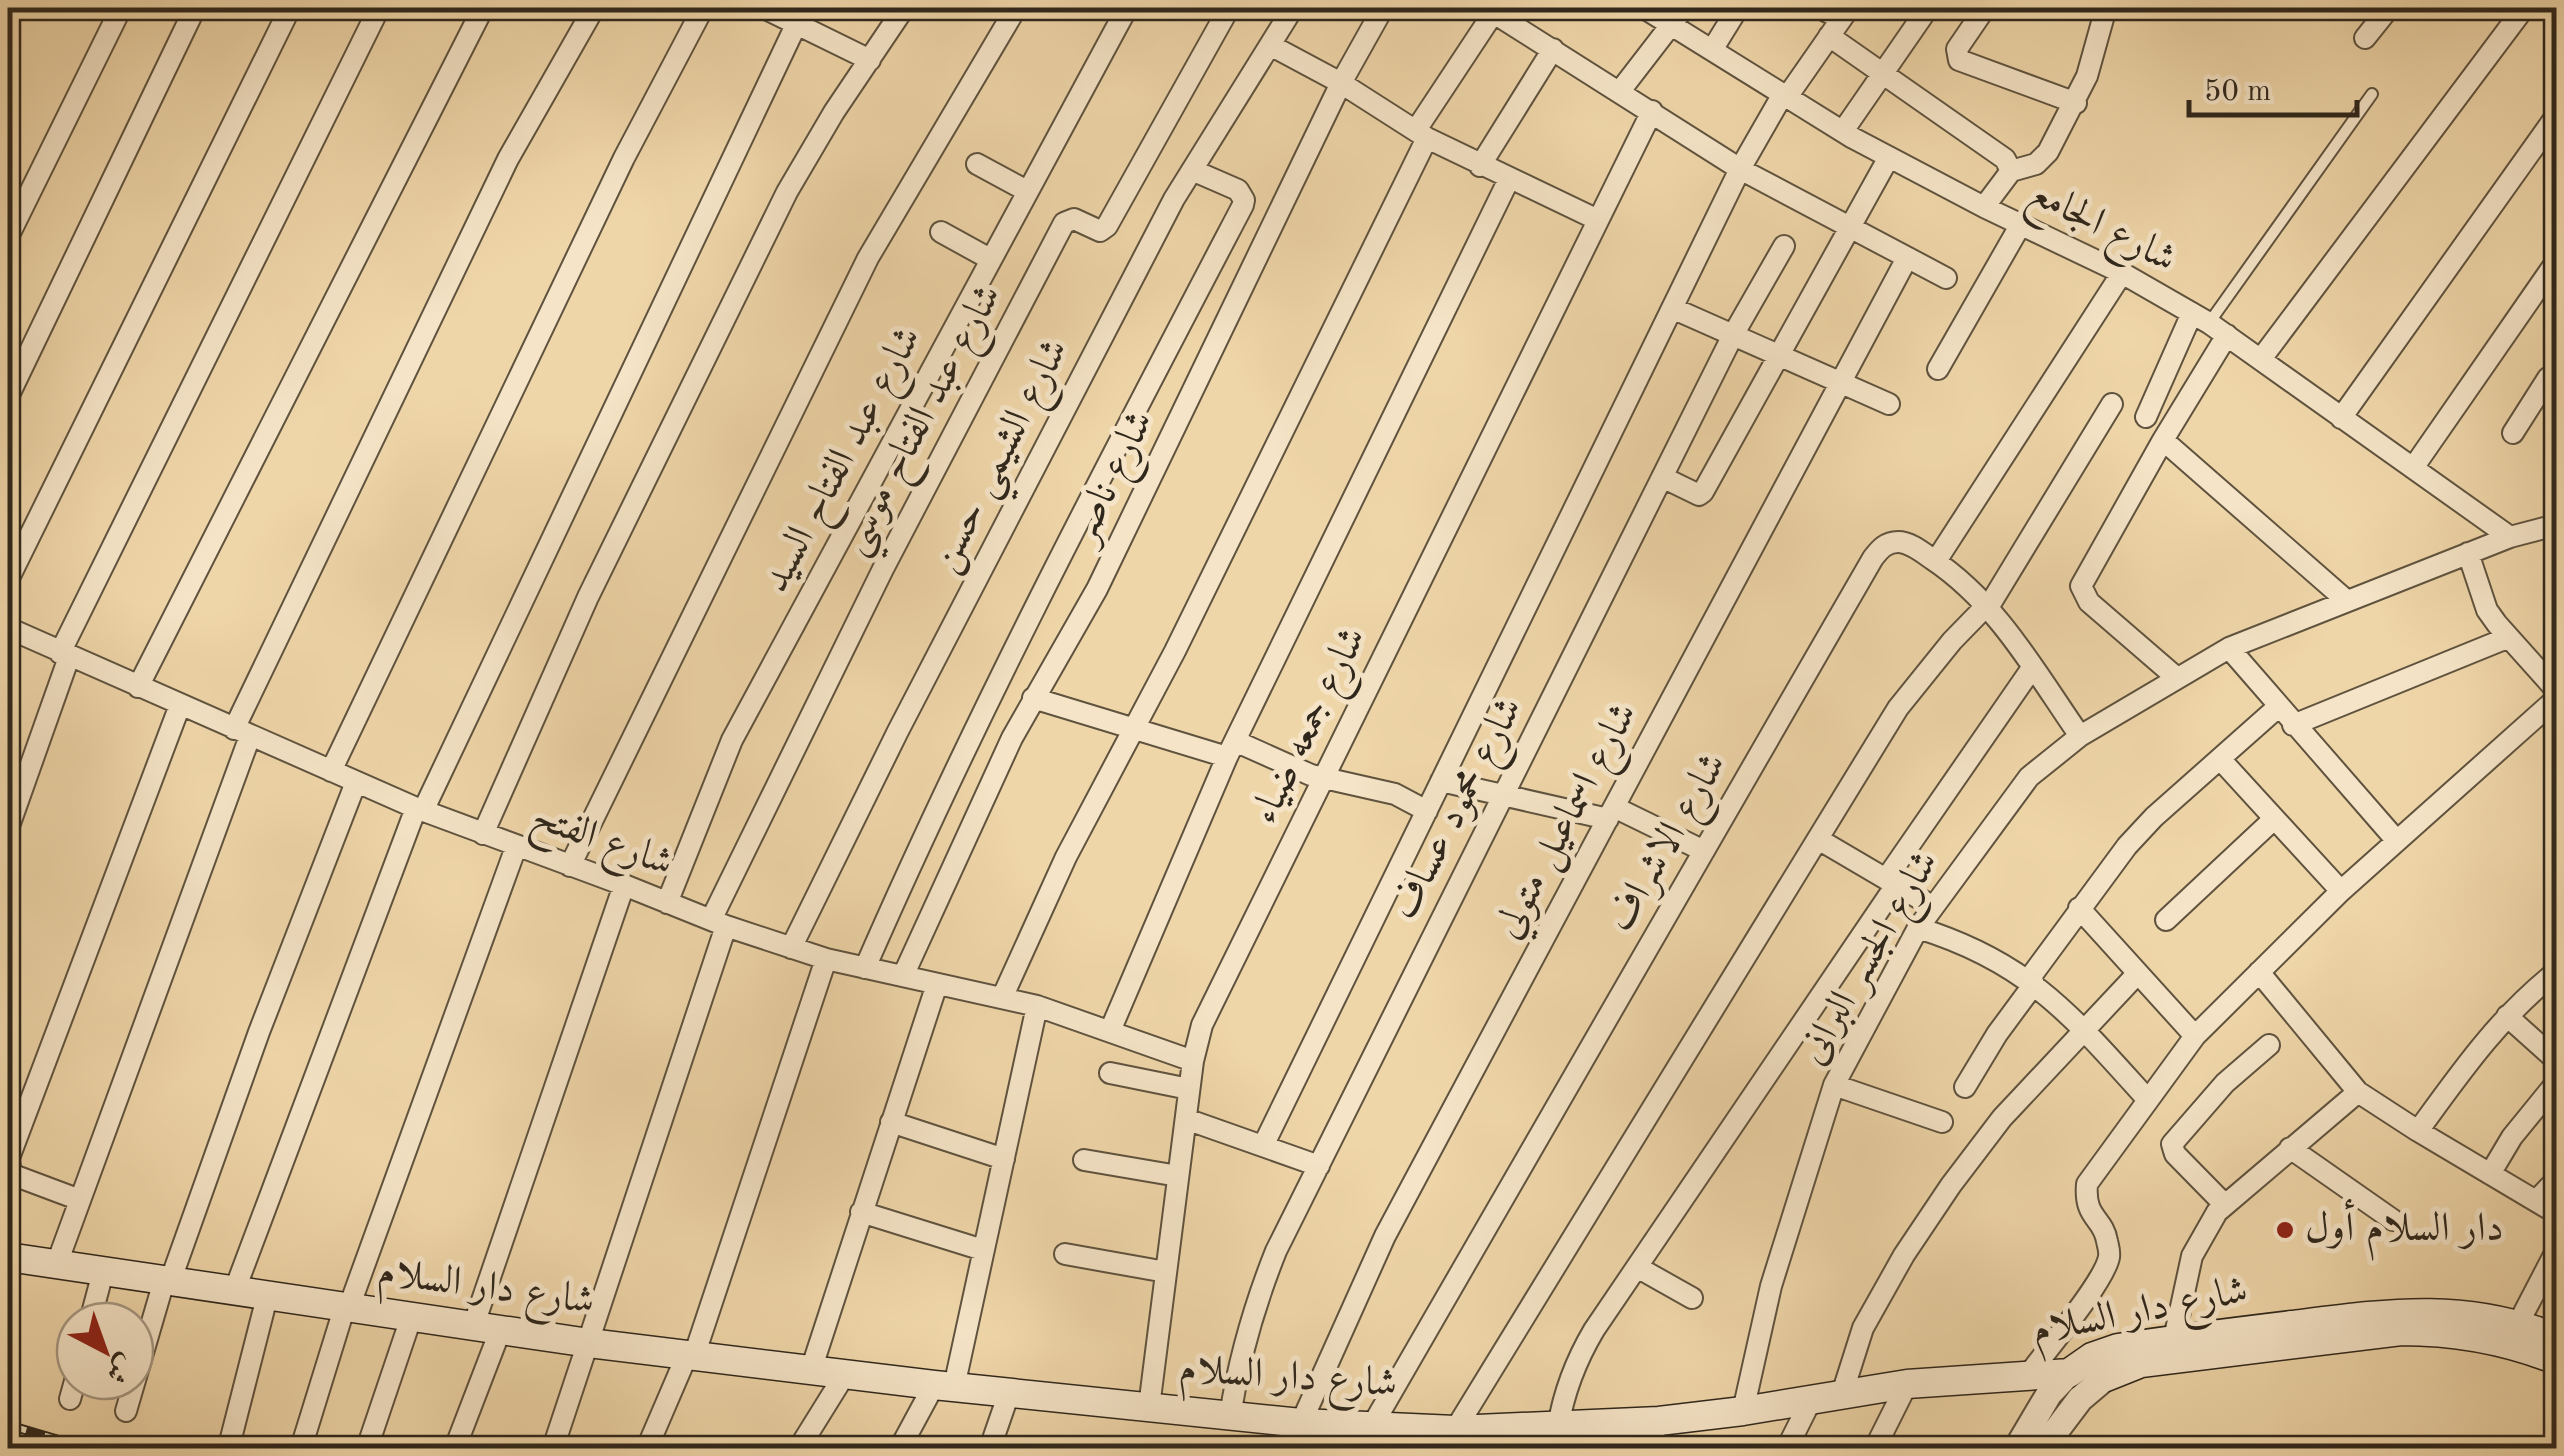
<svg xmlns="http://www.w3.org/2000/svg" width="2564" height="1456" viewBox="0 0 2564 1456" font-family="'Old Standard TT',Amiri,serif">
	<style>
		.lines { fill: none; stroke-linecap: round; stroke-linejoin: round }
		.service-casing { stroke: #5f533f; stroke-width: 14 }
		.minor-casing { stroke: #5f533f; stroke-width: 24 }
		.tertiary-casing { stroke: #5f533f; stroke-width: 29 }
		.secondary-casing { stroke: #2f271c; stroke-width: 31 }
		.service { stroke: #f5e4c7; stroke-width: 10 }
		.minor { stroke: #f5e4c7; stroke-width: 20 }
		.tertiary { stroke: #f5e4c7; stroke-width: 25 }
		.secondary { stroke: #f5e4c7; stroke-width: 28 }
		.rail-casing { stroke: #2f271c; stroke-width: 10 }
		.rail { stroke: #f5e4c7; stroke-width: 6; stroke-dasharray: 19; stroke-linecap: butt }
		.poi-dot { fill: #8f2418; stroke: #f5e4c7; stroke-width: 4 }
		.labels { text-anchor: middle; dominant-baseline: central; stroke-width: 10; stroke-linejoin: round; paint-order: stroke }
		.street-label { font-size: 40px; fill: #2f271c; stroke: #f5e4c7 }
		.poi-label { font-size: 40px; fill: #2f271c; stroke: #f5e4c7; text-anchor: start }
	</style>
	<rect width="100%" height="100%" fill="#efd6a9"/>
	<filter id="stains"><feTurbulence type="fractalNoise" baseFrequency=".002" numOctaves="4"/><feColorMatrix values="0 0 0 0 .2 0 0 0 0 .09 0 0 0 0 .02 0 0 0 .5 -.17"/></filter>
	<radialGradient id="worn" r=".72"><stop offset=".6" stop-color="#630" stop-opacity="0"/><stop offset="1" stop-color="#630" stop-opacity=".3"/></radialGradient>
	<g class="lines">
		<defs>
			<path id="service" d="M2209,323L2372,94
				M1276,1448L1296,1427"/>
			<path id="minor" d="M764,8L870,60
				M1486,8L1740,169L1946,278
				M1644,8L1853,138L1984,207L2122,273L2209,323L2510,537
				M1820,8L1841,19
				M1985,8L1957,49L1959,60L2076,103
				M8,22L14,8
				M1829,36L2005,159L2011,171L1984,207
				M2365,38L2389,8
				M1270,45L1341,83L1427,138L1598,220
				M1712,50L1738,8
				M1620,91L1684,8
				M1787,97L1849,8
				M1416,130L1494,12
				M1843,131L1928,8
				M977,164L1027,191
				M1480,166L1553,49
				M2011,171L2036,164L2048,152L2087,76L2106,8
				M941,232L990,259
				M8,237L121,8
				M1672,308L1889,404
				M2261,359L2524,8
				M1938,369L2021,224
				M8,397L195,8
				M2146,417L2192,313
				M2341,418L2556,116
				M2513,433L2548,378
				M2163,440L2347,601
				M2413,468L2556,262
				M1662,477L1699,495L1703,492L1889,157
				M2468,553L2487,610L2497,624L2556,690
				M1936,561L2122,273
				M8,580L290,8
				M1989,606L2112,404
				M8,628L416,808L624,885L726,926L826,959L1037,1006L1193,1061
				M2229,648L2397,841
				M60,653L379,8
				M2177,678L2089,602L2081,586L2163,440L2227,335
				M138,687L483,8
				M1033,698L1227,757
				M2293,725L2507,638
				M234,729L508,159L594,8
				M1235,741L1311,775L1395,794L1427,811
				M2220,759L2341,891
				M331,771L624,158L703,8
				M1441,781L1608,819
				M1614,807L1704,851
				M423,811L804,8
				M8,829L69,657
				M483,834L588,597L787,192L834,112L904,8
				M1818,839L1932,906
				M570,866L868,258L1016,8
				M1886,879L2032,668
				M667,903L732,740L1127,8
				M2079,908L2195,1036
				M711,920L883,569L1064,223L1074,219L1100,231L1107,226L1229,8
				M2166,920L2274,819
				M1918,928C2029,962 2073,1017 2148,1100
				M791,948L898,731L1174,199L1293,8
				M865,968C979,707 1111,457 1243,205L1244,200L1238,190L1192,170
				M2259,972L2358,1092L2418,1131L2556,1213
				M903,976L1012,738L1097,589L1341,83L1383,8
				M2029,979L2127,846L2154,817L2278,707
				M1002,998L1066,857L1175,651L1427,138
				M2507,1016L2556,1060
				M1110,1031L1227,757L1509,179
				M1110,1073L1189,1089
				M1834,1085L1942,1122
				M1965,1087L1997,1034L2034,984
				M1186,1119L1319,1166
				M891,1122L1004,1159
				M2418,1131C2460,1073 2499,1017 2556,972
				M1263,1146L1740,169L1783,94
				M2290,1148L2393,1220
				M1084,1160L1178,1176
				M2490,1174L2512,1137L2556,1083
				M80,1200L16,1176L10,1170L9,1158L180,705
				M2536,1201L2556,1180
				M2224,1204L2175,1154L2172,1144L2225,1083L2269,1045
				M861,1212L983,1250
				M1065,1254L1166,1272
				M56,1266L250,736
				M1637,1267L1692,1298
				M170,1282L259,1032L356,782
				M234,1292L416,808
				M348,1310L516,847
				M90,1321L103,1272
				M2518,1324L2556,1251
				M473,1327L624,885
				M2174,1339L2192,1256L2217,1212L2358,1092
				M694,1356L826,959
				M811,1370L937,984
				M2029,1374C2046,1351 2105,1281 2109,1257C2110,1251 2108,1246 2107,1241C2103,1217 2084,1219 2087,1184L2195,1036L2341,891L2556,699
				M954,1387L1037,1006
				M1842,1394L1863,1328L1904,1255L1951,1185L2002,1118L2138,973
				M70,1399L75,1381
				M1149,1407L1193,1061L1202,1025L1652,111
				M126,1411L164,1281
				M1743,1411L1771,1286L1834,1085L1918,928L2029,777L2080,736L2229,648L2510,537L2556,525
				M1230,1416C1239,1358 1254,1306 1276,1251L1733,335L1784,246
				M1301,1423L1385,1236L1907,258
				M1372,1426L1873,558C1880,549 1886,542 1898,542C1910,542 1922,552 1932,559C1998,603 2036,673 2080,736
				M1558,1427C1564,1391 1575,1362 1594,1330L1896,885
				M1455,1430L1898,708L1952,641L1988,604
				M230,1442L267,1297
				M301,1448L344,1309
				M367,1448L411,1318
				M455,1448L500,1331
				M553,1448L726,926
				M647,1448L687,1355
				M799,1448L845,1374
				M900,1448L934,1385
				M990,1448L1009,1393
				M1647,1448L1659,1421
				M1787,1448L1811,1400
				M1875,1448L1907,1384"/>
			<path id="tertiary" d="M2017,1448L2049,1394L2069,1373
				M2043,1448L2080,1399L2106,1377"/>
			<path id="secondary" d="M8,1257L589,1343L934,1385L1301,1423L1455,1430L1659,1421L1743,1411L1907,1384L2069,1373L2092,1357L2118,1348C2176,1339 2234,1332 2292,1325C2387,1313 2465,1301 2556,1338
				M2106,1377L2141,1363L2401,1331C2456,1331 2506,1340 2556,1360"/>
		</defs>
		<use href="#service" class="service-casing"/>
		<use href="#minor" class="minor-casing"/>
		<use href="#tertiary" class="tertiary-casing"/>
		<use href="#secondary" class="secondary-casing"/>
		<use href="#service" class="service"/>
		<use href="#minor" class="minor"/>
		<use href="#tertiary" class="tertiary"/>
		<use href="#secondary" class="secondary"/>
		<defs>
			<path id="rail" d="M8,1425L86,1448"/>
		</defs>
		<use href="#rail" class="rail-casing"/>
		<use href="#rail" class="rail"/>
	</g>
	<circle class="poi-dot" cx="2285" cy="1230" r="10"/>
	<g class="labels">
		<g class="street-label">
			<text transform="translate(2102 227) rotate(27)">شارع الجامع</text>
			<text transform="translate(922 420) rotate(-62)">شارع عبد الفتاح موسي</text>
			<text transform="translate(1001 456) rotate(-63)">شارع الشيمي حسن</text>
			<text transform="translate(843 460) rotate(-62)">شارع عبد الفتاح السيد</text>
			<text transform="translate(1113 477) rotate(-64)">شارع ناصر</text>
			<text transform="translate(1310 726) rotate(-64)">شارع جمعه ضياء</text>
			<text transform="translate(1458 809) rotate(-63)">شارع محمود عساف</text>
			<text transform="translate(1567 821) rotate(-62)">شارع اسماعيل متولي</text>
			<text transform="translate(602 841) rotate(20)">شارع الفتح</text>
			<text transform="translate(1668 843) rotate(-60)">شارع الاشراف</text>
			<text transform="translate(1870 958) rotate(-60)">شارع الجسر البرانى</text>
			<text transform="translate(486 1288) rotate(8)">شارع دار السلام</text>
			<text transform="translate(2140 1312) rotate(-11)">شارع دار السلام</text>
			<text transform="translate(1288 1378) rotate(4)">شارع دار السلام</text>
		</g>
		<g class="poi-label">
			<text x="2305" y="1230">دار السلام أول</text>
		</g>
	</g>
	<rect width="2564" height="1456" fill="none" stroke="#efd6a9" stroke-width="40"/>
	<rect x="10" y="10" width="2544" height="1436" fill="none" stroke="#2f271c" stroke-width="5"/>
	<rect x="20" y="20" width="2524" height="1416" fill="none" stroke="#2f271c" stroke-width="2.5"/>
	<g transform="translate(105 1351) rotate(139)"><circle r="48" fill="#f5e4c7" stroke="#a69883" stroke-width="2.5"/>
	<path d="M0-8L18 38L0 25L-18 38Z" fill="#8f2418"/>
	<text y="-15" font-size="28" font-weight="bold" text-anchor="middle" fill="#2f271c">ش</text>
	</g>
	<path d="M2189 100v15h168v-15" fill="none" stroke="#2f271c" stroke-width="5"/>
	<text x="2204" y="100" font-size="30" fill="#2f271c" stroke="#f5e4c7" stroke-width="8" paint-order="stroke">50 m</text>
	<rect width="100%" height="100%" filter="url(#stains)"/>
	<rect width="100%" height="100%" fill="url(#worn)"/>
</svg>
